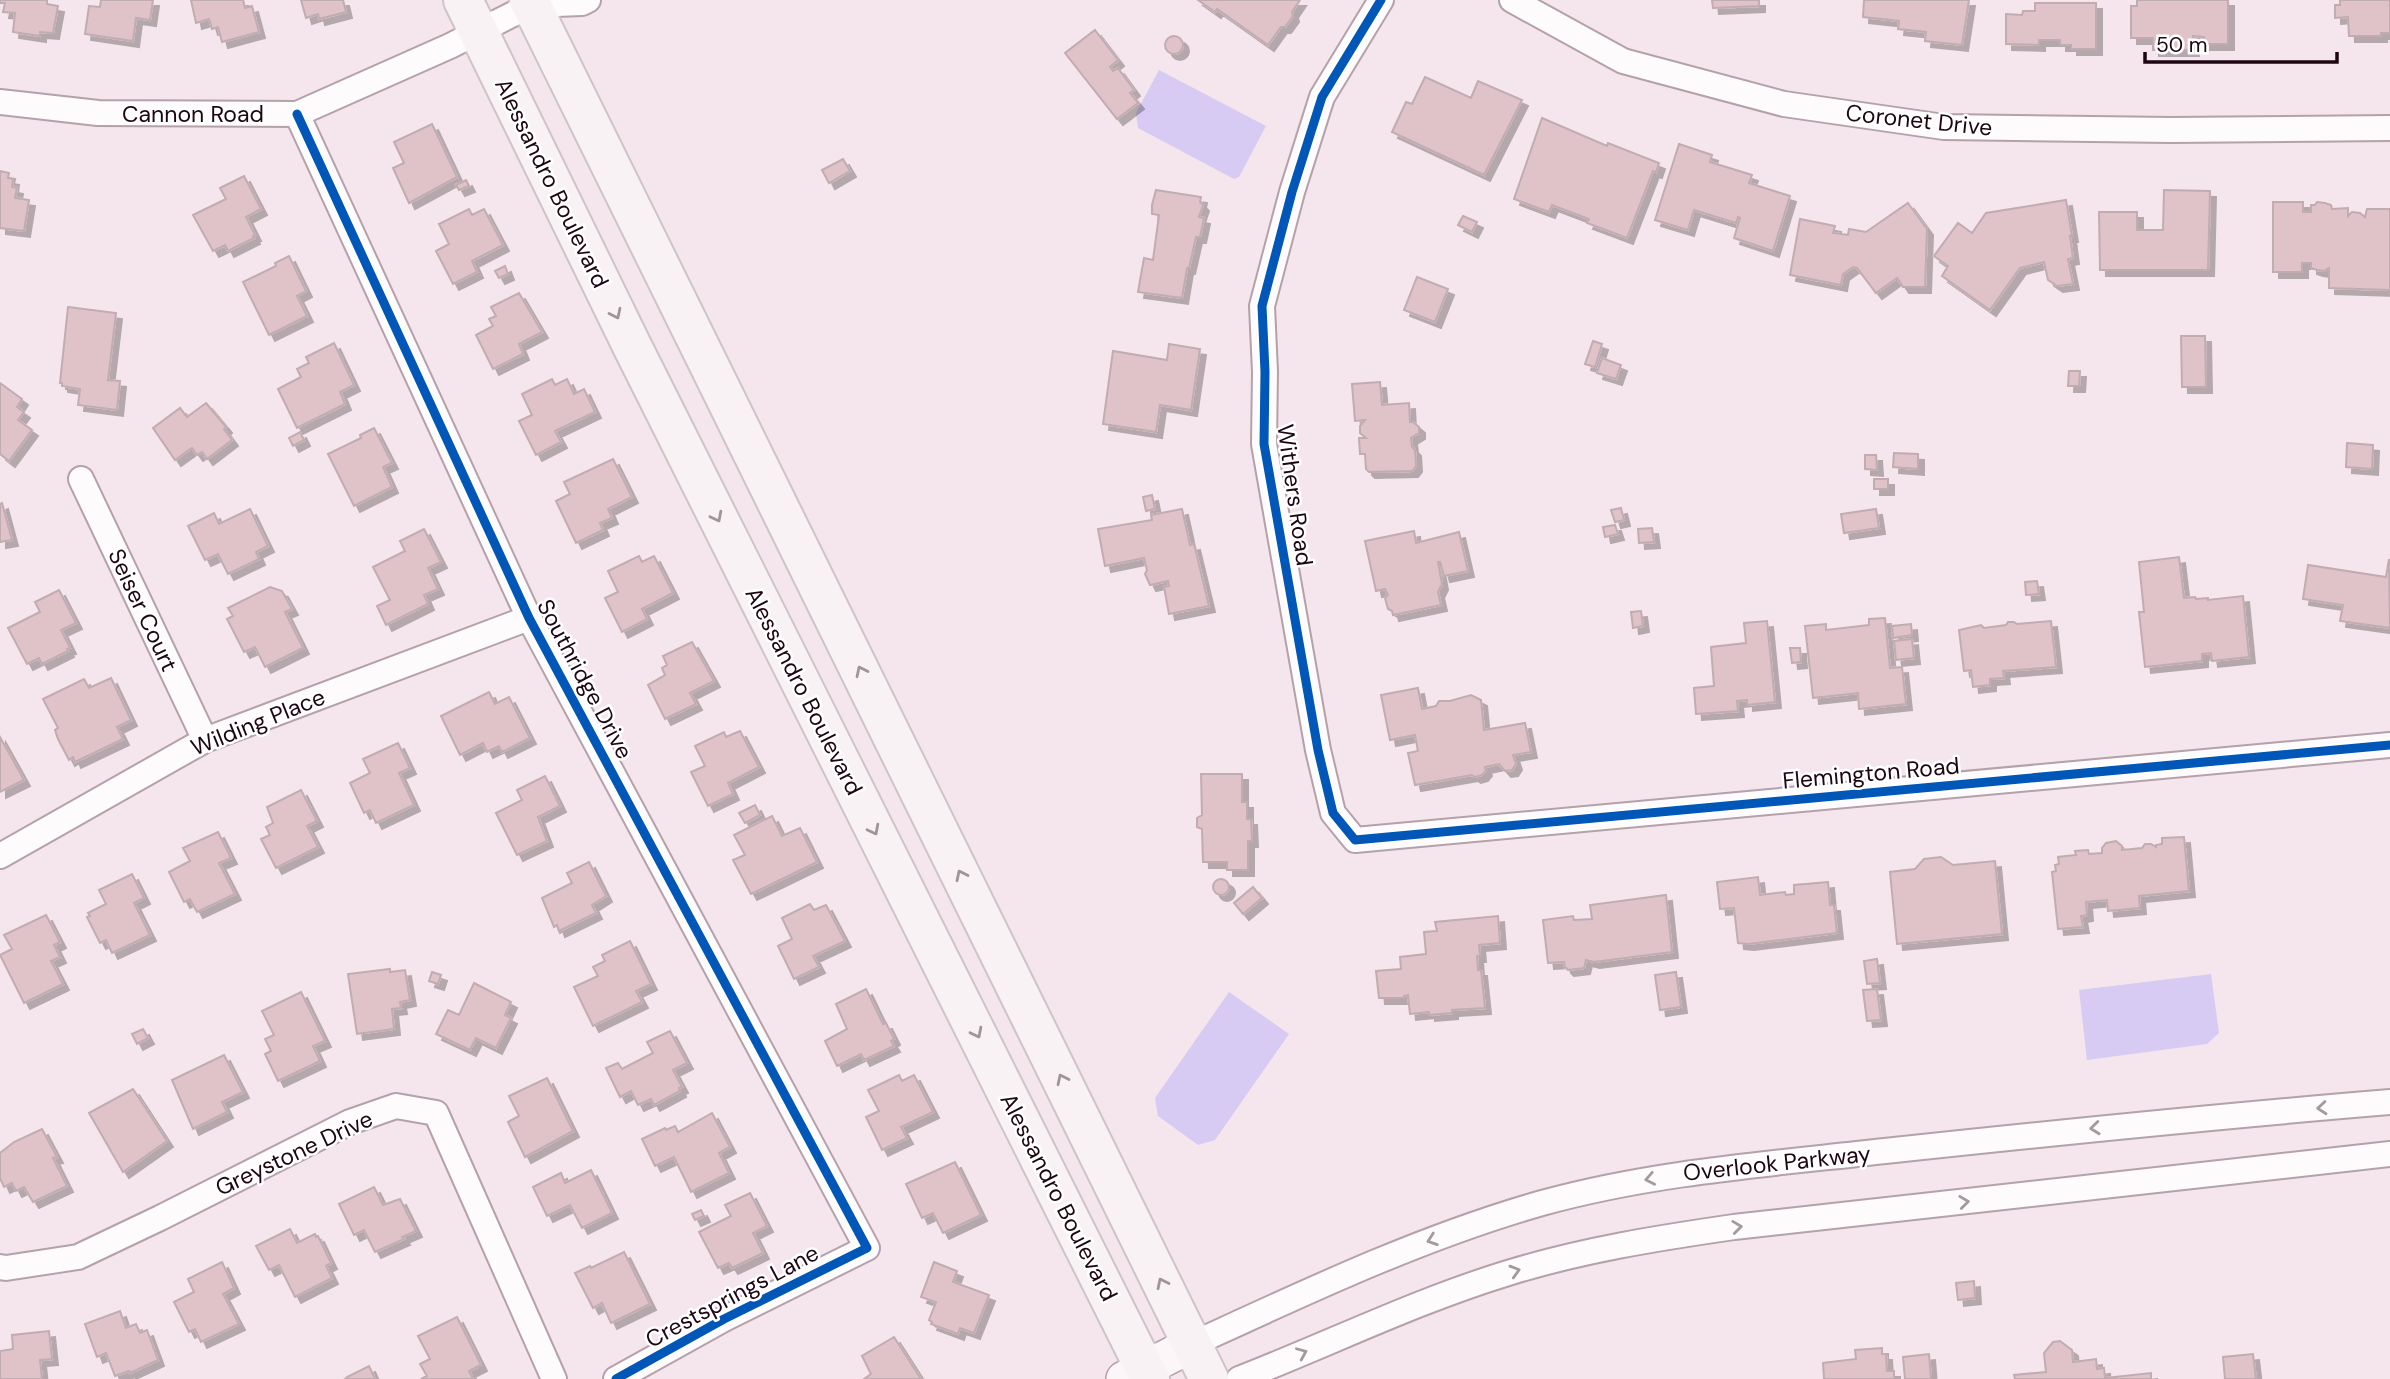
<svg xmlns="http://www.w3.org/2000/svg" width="2390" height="1379" viewBox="0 0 2390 1379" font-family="'DM Sans',sans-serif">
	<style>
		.green { fill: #d7cbf4 }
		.building { fill: #dfc3c9; stroke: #c1acb2; stroke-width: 2; filter: url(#shadow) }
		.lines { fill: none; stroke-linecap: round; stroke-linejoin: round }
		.street-casing { stroke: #b4a1aa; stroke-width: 28 }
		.secondary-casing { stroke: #b4a1aa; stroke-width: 38 }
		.primary-casing { stroke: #cec4c8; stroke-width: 42 }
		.street { stroke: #fefbfc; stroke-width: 24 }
		.secondary { stroke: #fbf7f9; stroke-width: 35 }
		.primary { stroke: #f8f2f4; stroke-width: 38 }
		.cycleway-casing { stroke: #fff; stroke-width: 13 }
		.cycleway { stroke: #0057b8; stroke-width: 9 }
		.oneway { stroke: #a0949a }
		.oneway2 { stroke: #a4999e }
		.labels { text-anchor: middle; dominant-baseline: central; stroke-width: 5; stroke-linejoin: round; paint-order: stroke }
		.street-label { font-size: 23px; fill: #1d0612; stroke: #fff }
	</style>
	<defs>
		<filter id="shadow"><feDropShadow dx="6" dy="6" stdDeviation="0" flood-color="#0004"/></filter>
	</defs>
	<rect width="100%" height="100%" fill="#f5e5ec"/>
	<path class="green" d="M1159,70L1266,126L1239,177L1234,179L1138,128L1136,113Z
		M2211,974L2219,1033L2207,1044L2087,1060L2079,990Z
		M1229,992L1289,1034L1215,1140L1198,1145L1158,1116L1155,1098Z"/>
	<path class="building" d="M0,0H47V4L58,6L53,33L40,32V36L13,32L15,13L3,12L5,3H0Z
		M101,0H153L150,20L136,18L133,41L85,34L89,6L100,7Z
		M191,0H243L245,8L252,6L259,32L222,42L218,27L212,29L209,19L196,23Z
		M301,0H343L346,12L319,19L318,14L306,18Z
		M1198,0H1300L1292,12L1293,16L1285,27H1281L1268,45L1217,9L1215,12Z
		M1712,0H1759V6L1713,8Z
		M1864,0H1969L1962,45L1925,41L1926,32L1898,29L1899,21L1863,17Z
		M2137,0H2228V44H2204V37L2193,36V50H2153V38H2131V6H2137Z
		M2340,0H2390V33H2381V36H2349L2348,17L2335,18V5H2340Z
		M2035,3H2096V49H2071V45H2060V40H2039V45L2006,44V14L2022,15L2023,11H2035Z
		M1095,30L1118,60L1110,67L1113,71L1118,68L1134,90L1130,93L1138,103L1117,119L1065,53Z
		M1165 45a9 9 0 1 1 18 0a9 9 0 1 1-18 0Z
		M1425,77L1471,98L1478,81L1522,100L1484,175L1392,132L1406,102L1412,104Z
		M1542,118L1607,146L1608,143L1659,163L1656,172L1653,171L1627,238L1587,223L1589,219L1552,205L1549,212L1514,199Z
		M432,124L457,177L409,203L393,168L404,163L394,142Z
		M1679,144L1712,155L1710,162L1752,175L1749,183L1790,196L1773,251L1734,238L1740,218L1738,217L1736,223L1694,210L1688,230L1655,220Z
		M843,159L850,171L829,183L822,170Z
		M0,171L9,173L8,178L13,179L12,187L17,188L15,198L29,200L24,231L0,228Z
		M244,176L261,209L246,217L255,235L253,236L254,238L228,251L225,245L213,251L193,215L226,199L220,188Z
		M466,180L469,186L459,190L456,185Z
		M1156,190L1201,197L1200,202L1203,205L1199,217L1204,218L1200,237H1196L1189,268H1187L1182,298L1138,292L1144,258L1153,260L1159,215L1152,214V205Z
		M2164,190L2210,191L2208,270H2100L2099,212H2137V230H2163Z
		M2066,200L2072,236H2070L2073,258L2068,259L2073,284L2057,286L2048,280L2044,262L2020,268L1990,310L1942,276L1948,266L1934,256L1958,223L1972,233L1986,213Z
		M2273,202H2303V212H2311V205H2315L2317,202L2325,203L2331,205L2332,209L2348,208V216L2352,212L2360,213L2365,217L2367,209H2390V290L2329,288V268L2324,271L2317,270L2311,268V263H2302V272H2273Z
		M1908,203L1927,229L1925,287H1903L1897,278L1876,293L1857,268L1853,267L1843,274L1841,285L1790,275L1800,219L1835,226L1833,233L1848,235L1849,229L1866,232Z
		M469,209L472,215L484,209L503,245L472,261L477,272L453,284L436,251L449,244L439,224Z
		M1463,216L1477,222L1472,232L1458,225Z
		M289,256L306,291L297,296L307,316L269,335L243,282L276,266L275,263Z
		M505,266L508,274L499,278L495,271Z
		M1417,277L1448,289L1435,322L1404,310Z
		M519,293L542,332L519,344L523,354L493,369L476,335L493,326L489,319L496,316L491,307Z
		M68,307L116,313L108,380L120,381L117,410L78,405L80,389L62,386V383H60Z
		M2181,336H2205L2206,387H2182Z
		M1593,341L1602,344L1595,367L1585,364Z
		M334,343L354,385L340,392L345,404L297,428L278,389L301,377L297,369L309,363L306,357Z
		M1169,344L1200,349L1191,410L1160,405L1156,432L1103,424L1113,351L1167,360Z
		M1602,358L1621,365L1616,379L1597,373Z
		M2069,371H2080L2079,386H2068Z
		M552,379L555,385L567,379L574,394L584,389L595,412L555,431L561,442L536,455L519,421L532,415L522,394Z
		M1380,382L1382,405L1409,403L1410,422H1413L1419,427V433L1411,438L1412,447L1415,450L1416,466L1412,471L1369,472L1366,469L1365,454H1360L1359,438H1366L1360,433V426L1365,420L1355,421L1352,384Z
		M0,383L22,399L17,407L24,412L18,420L32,430L9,461L0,454Z
		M206,403L226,427L224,429L232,440L207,459L202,452L197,455L192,448L175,460L153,428L180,408L187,417Z
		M374,428L392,463L383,467L392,487L354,506L328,454L361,438L360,435Z
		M300,432L304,440L293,446L289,438Z
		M2347,443L2373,445L2372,469L2346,467Z
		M1894,453L1918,454V469L1893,467Z
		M1865,455H1876L1877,470L1865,469Z
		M613,459L632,497L608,509L612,518L600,523L603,530L576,543L556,501L570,494L564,482Z
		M1874,479H1888V489H1874Z
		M1152,495L1155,509L1146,511L1143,497Z
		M2,503L12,540L0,542V504Z
		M1621,508L1624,520L1615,522L1611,510Z
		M250,509L268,546L256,552L259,559L228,574L218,554L205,560L188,526L214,513L219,524Z
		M1182,509L1190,545L1194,544L1209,606L1169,614L1164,587L1169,586L1168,581L1150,585L1145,574L1147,570L1144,558L1105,566L1098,529L1152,520L1151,515Z
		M1876,509L1879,528L1844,533L1841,514Z
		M1615,525L1618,534L1605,537L1603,527Z
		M1652,528L1654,542L1639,543L1638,529Z
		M424,529L441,562L428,568L438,589L424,595L428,604L386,625L377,606L390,600L373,567L405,551L400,541Z
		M1414,531L1416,543L1459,532L1468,571L1444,576L1440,562H1438L1442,584L1438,592L1441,605L1393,615L1392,611L1388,609L1385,598L1388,595L1385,589L1376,591L1365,541Z
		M639,556L642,562L654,556L673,593L642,609L647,619L622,632L605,598L618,592L608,571Z
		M2179,557L2184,598L2195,597L2196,599L2208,598V600L2243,596L2249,657L2212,661L2211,653L2202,654V661L2145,667L2139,612H2144L2139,562Z
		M2389,559L2390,628L2340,621L2343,605L2303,599L2308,565L2386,577Z
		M2037,581L2039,594L2026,595L2025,582Z
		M270,587L282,591L292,609L285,612L303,648L265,667L255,647L244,652L227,619L233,616L228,608Z
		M59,590L76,623L61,630L70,648L67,649L68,651L42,664L39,658L27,664L8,628L40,612L35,602Z
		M1641,611L1643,626L1633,628L1631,612Z
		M1885,618L1890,668L1902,667L1906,704L1859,709L1858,693L1813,698L1805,626L1826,624V630L1869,625V619Z
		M1767,621L1775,702L1747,705V700L1737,701L1738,711L1696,714L1694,688L1714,686L1711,647L1746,643L1744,623Z
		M2051,621L2056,667L2003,671L2004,678L1990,679V685L1973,687L1971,670L1964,671L1959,630L1981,625L1984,628L2006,625L2008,622H2014L2017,624Z
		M1911,624L1912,635L1893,638L1892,626Z
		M1912,639L1914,658L1896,660L1894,641Z
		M692,642L714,681L690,693L696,704L665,719L648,685L665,675L662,668L667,665L663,656Z
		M1790,648H1800L1801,662L1792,663Z
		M111,678L131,720L117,727L123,739L75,762L73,757L69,760L58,739L55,730L58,728L43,699L84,679L89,688Z
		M1418,688L1422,709L1436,706L1439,701H1450L1471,695L1481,700L1484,730L1525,723L1531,752L1513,755L1516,764L1512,770L1505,771L1499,764L1485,767L1486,770L1482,775L1475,777L1472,775L1415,785L1408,753L1418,751L1415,735L1390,740L1381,695Z
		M489,692L495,704L509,697L530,738L502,752L499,746L487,752L483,743L460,755L441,716Z
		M740,731L759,767L728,783L733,794L708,806L691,772L705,766L695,746L724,732L726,737Z
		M0,737L24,780L0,792Z
		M398,743L410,768L399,773L414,805L376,823L370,810L364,813L350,783L370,773L363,759Z
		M1201,774H1242V802H1247V819H1251L1252,841H1248V870H1227V862H1203L1202,829L1197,827V818L1202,815Z
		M545,776L560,806L538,817L547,841L517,855L496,813L522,800L517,790Z
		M301,790L317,821L307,826L318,847L276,868L261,839L270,835L266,827L273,823L267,807Z
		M755,805L760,815L745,823L739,813Z
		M772,816L782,836L800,828L817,862L751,894L733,860L745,855L734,835Z
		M218,832L231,858L219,863L235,894L197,912L190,899L184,902L169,872L190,861L183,848Z
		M2184,837L2189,891L2139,896L2140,908L2108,911L2107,900L2086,902L2087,915L2081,916L2083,927L2058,929L2052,872L2056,871L2055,865L2059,864L2058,857L2076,855L2075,851L2088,850L2089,854L2102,853V848L2106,843L2116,841L2122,846V850L2142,848L2145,844H2151L2156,847V845L2162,844V838Z
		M1941,857L1953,865L1995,861L2002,934L1897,944L1890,872L1915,869L1924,859Z
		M589,862L606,896L592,905L596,913L559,931L557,925L554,927L542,898L572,883L567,873Z
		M132,874L144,898L134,903L150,935L112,953L106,940L100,943L87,917L90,916L88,913L106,904L99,890Z
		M1758,877L1760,895L1785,892L1786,895L1794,894V885L1828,882L1830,905H1834L1837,933L1748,944L1738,943L1734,908L1720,909L1717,882Z
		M1213 887a8 8 0 1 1 16 0a8 8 0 1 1-16 0Z
		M1253,887L1262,898L1243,914L1234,903Z
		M1666,895L1672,952L1594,962L1586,960L1584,968L1568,970L1565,967L1564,962L1548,963L1543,920L1573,916L1574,920L1592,919L1590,905Z
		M810,904L814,910L826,905L845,941L813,956L819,967L794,979L778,946L792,939L782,918Z
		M46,915L60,942L54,945L60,957L51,961L63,984L24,1003L0,955L12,949L4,935Z
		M1498,916L1500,943L1479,945L1480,956H1477L1478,970H1481L1485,1008L1452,1010V1013L1429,1015V1012L1410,1014L1408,995L1404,996V998H1379L1376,971L1401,969L1400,957L1426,954L1424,932L1437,931L1435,922Z
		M630,941L651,984L636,991L642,1002L593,1026L574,987L598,976L593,967L605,961L602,955Z
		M1877,959L1880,983L1867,984L1864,961Z
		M390,969V972L405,970L410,1000L400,1002L401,1008L392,1009L394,1029L357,1034L348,974Z
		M432,972L441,975L438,984L429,981Z
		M1676,972L1681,1007L1660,1010L1655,975Z
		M474,983L511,1002L505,1015L511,1018L496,1048L476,1038L470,1050L436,1034L448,1010L459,1015Z
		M866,989L883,1024L886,1023L894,1039L891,1041L894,1046L864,1060L861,1054L837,1066L825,1041L847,1029L836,1004Z
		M1877,989L1881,1020L1867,1021L1863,990Z
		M301,992L325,1041L313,1046L320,1061L278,1081L265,1054L271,1051L265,1039L274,1035L262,1011Z
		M143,1029L148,1038L137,1044L132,1034Z
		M670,1031L687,1063L673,1070L682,1087L679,1088L680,1091L654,1105L651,1099L638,1105L631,1091L620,1097L606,1068L618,1063L622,1069L653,1053L647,1042Z
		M224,1055L243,1092L222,1102L227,1112L193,1129L172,1080Z
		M899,1075L902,1081L914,1075L933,1112L901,1127L907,1138L882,1150L866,1117L879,1111L868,1090Z
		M547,1078L573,1131L525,1157L508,1122L519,1116L509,1096Z
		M133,1089L167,1141L123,1172L89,1113Z
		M712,1113L730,1147L719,1153L729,1173L691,1192L674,1157L655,1166L642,1139L665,1128L666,1130L675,1126L678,1132Z
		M42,1129L57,1157L53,1158L67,1186L33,1202L24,1187L16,1191L12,1183L4,1187L0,1178V1153L14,1142Z
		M955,1162L981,1215L943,1233L933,1213L922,1218L906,1184Z
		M591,1170L612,1213L582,1228L570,1205L547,1216L533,1187L561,1173L565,1183Z
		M374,1187L383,1205L400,1199L416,1231L402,1237L404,1239L375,1252L364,1230L354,1235L339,1204Z
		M750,1193L767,1226L753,1233L763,1253L732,1268L729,1263L718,1268L699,1232L731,1216L725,1205Z
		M701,1210L704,1216L695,1220L692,1214Z
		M290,1229L297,1243L315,1234L316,1237L318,1236L331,1263L326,1266L332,1278L295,1297L279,1265L269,1270L256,1246Z
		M624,1252L650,1304L611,1323L602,1303L593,1308L575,1273L590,1266L591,1268Z
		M222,1262L234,1288L223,1294L239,1324L201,1342L195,1329L189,1332L174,1302L194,1292L188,1279Z
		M934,1262L957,1271L953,1282L989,1295L974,1333L960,1328L958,1334L931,1324L932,1322L929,1320L936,1302L921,1297Z
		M1974,1281L1975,1298L1958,1300L1956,1283Z
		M120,1311L126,1328L136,1324L140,1333L147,1330L158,1360L130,1373L129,1371L115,1376L106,1353L97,1357L85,1324Z
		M457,1317L481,1365L469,1371L473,1379H421L427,1376L420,1364L430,1359L418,1336Z
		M49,1331L52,1359L40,1360L42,1379H0V1351L13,1349L12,1335Z
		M894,1337L921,1379H864L871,1374L862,1356Z
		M2060,1341L2072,1350L2073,1362L2096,1359L2097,1369L2104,1368L2105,1378L2151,1373V1379H2015L2014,1375L2046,1372L2044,1353L2053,1342Z
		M1882,1348V1354H1886L1887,1371H1894V1379H1824L1823,1363L1856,1359L1855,1350Z
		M1929,1354L1931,1379H1905L1903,1357Z
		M2253,1354L2256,1379H2225L2223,1357Z
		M369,1366L375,1379H345L347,1377Z"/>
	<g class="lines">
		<defs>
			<path id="street" d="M1381,0L1322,97L1292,192L1262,306L1265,372L1264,444L1318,750L1333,813L1355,840L2390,745
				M1512,0L1623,61L1784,104L1944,127L2171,130L2390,128
				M531,5L582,3L588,0
				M0,102L98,113L297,114L450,46L531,5L536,0
				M297,114L529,618L867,1248L724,1319L616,1379
				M81,479L205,740
				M0,856L205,740L529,618
				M0,1267L6,1268L78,1257L160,1218L350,1122L396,1106L436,1113L554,1379
				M1193,1344C1306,1292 1422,1237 1542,1203C1654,1172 1770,1164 1885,1151C2053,1133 2221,1116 2390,1102
				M1239,1379C1329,1344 1416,1301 1508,1273C1582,1250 1658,1238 1734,1227L2390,1154"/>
			<path id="secondary" d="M1124,1379L1193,1344"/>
			<path id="primary" d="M463,0L633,348L1150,1379
				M529,0L1209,1379"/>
		</defs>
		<use href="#street" class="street-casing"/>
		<use href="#secondary" class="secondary-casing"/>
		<use href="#primary" class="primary-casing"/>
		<use href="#street" class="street"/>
		<use href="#secondary" class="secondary"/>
		<use href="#primary" class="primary"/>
		<defs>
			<path id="cycleway" d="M1381,0L1322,97L1292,192L1262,306L1265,372L1264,444L1318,750L1333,813L1355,840L2390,745
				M297,114L529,618L867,1248L724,1319L616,1379"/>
		</defs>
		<use href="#cycleway" class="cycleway-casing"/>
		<use href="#cycleway" class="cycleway"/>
	</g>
	<defs><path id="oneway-chevron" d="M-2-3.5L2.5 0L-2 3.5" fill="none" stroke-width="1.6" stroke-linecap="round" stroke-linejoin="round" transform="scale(1.75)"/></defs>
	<g class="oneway">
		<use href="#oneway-chevron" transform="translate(616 314) rotate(64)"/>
		<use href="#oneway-chevron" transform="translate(717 517) rotate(63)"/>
		<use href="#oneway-chevron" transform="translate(861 671) rotate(-116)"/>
		<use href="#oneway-chevron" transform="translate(874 830) rotate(63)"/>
		<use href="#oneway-chevron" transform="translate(961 875) rotate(-116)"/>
		<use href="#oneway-chevron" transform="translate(977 1033) rotate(63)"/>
		<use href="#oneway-chevron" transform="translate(1062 1079) rotate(-116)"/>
		<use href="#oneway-chevron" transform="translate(1162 1283) rotate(-116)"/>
	</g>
	<g class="oneway2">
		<use href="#oneway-chevron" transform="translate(2322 1108) rotate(175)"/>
		<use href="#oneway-chevron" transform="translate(2095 1128) rotate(174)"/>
		<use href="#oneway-chevron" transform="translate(1650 1179) rotate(169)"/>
		<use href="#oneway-chevron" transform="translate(1964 1202) rotate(-7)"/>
		<use href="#oneway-chevron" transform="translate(1737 1227) rotate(-7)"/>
		<use href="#oneway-chevron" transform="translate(1432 1240) rotate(161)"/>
		<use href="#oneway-chevron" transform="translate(1515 1271) rotate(-16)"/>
		<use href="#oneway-chevron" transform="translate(1302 1353) rotate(-23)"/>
	</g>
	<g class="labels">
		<g class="street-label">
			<text x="193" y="114">Cannon Road</text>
			<text transform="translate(1919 120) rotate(6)">Coronet Drive</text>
			<text transform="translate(552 183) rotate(64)">Alessandro Boulevard</text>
			<text transform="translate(1295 495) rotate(82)">Withers Road</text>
			<text transform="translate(143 610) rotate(65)">Seiser Court</text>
			<text transform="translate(585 679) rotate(62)">Southridge Drive</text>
			<text transform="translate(804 691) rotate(63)">Alessandro Boulevard</text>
			<text transform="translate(258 722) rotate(-22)">Wilding Place</text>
			<text transform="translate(1871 773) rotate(-5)">Flemington Road</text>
			<text transform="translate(294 1153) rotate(-25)">Greystone Drive</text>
			<text transform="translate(1777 1163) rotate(-6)">Overlook Parkway</text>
			<text transform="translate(1059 1197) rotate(63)">Alessandro Boulevard</text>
			<text transform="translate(732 1296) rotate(-28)">Crestsprings Lane</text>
		</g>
	</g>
	<path d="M2145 52v10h192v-10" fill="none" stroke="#1d0612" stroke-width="3.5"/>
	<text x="2156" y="52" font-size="21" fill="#1d0612" stroke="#ffffff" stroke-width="5" paint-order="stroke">50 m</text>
</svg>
